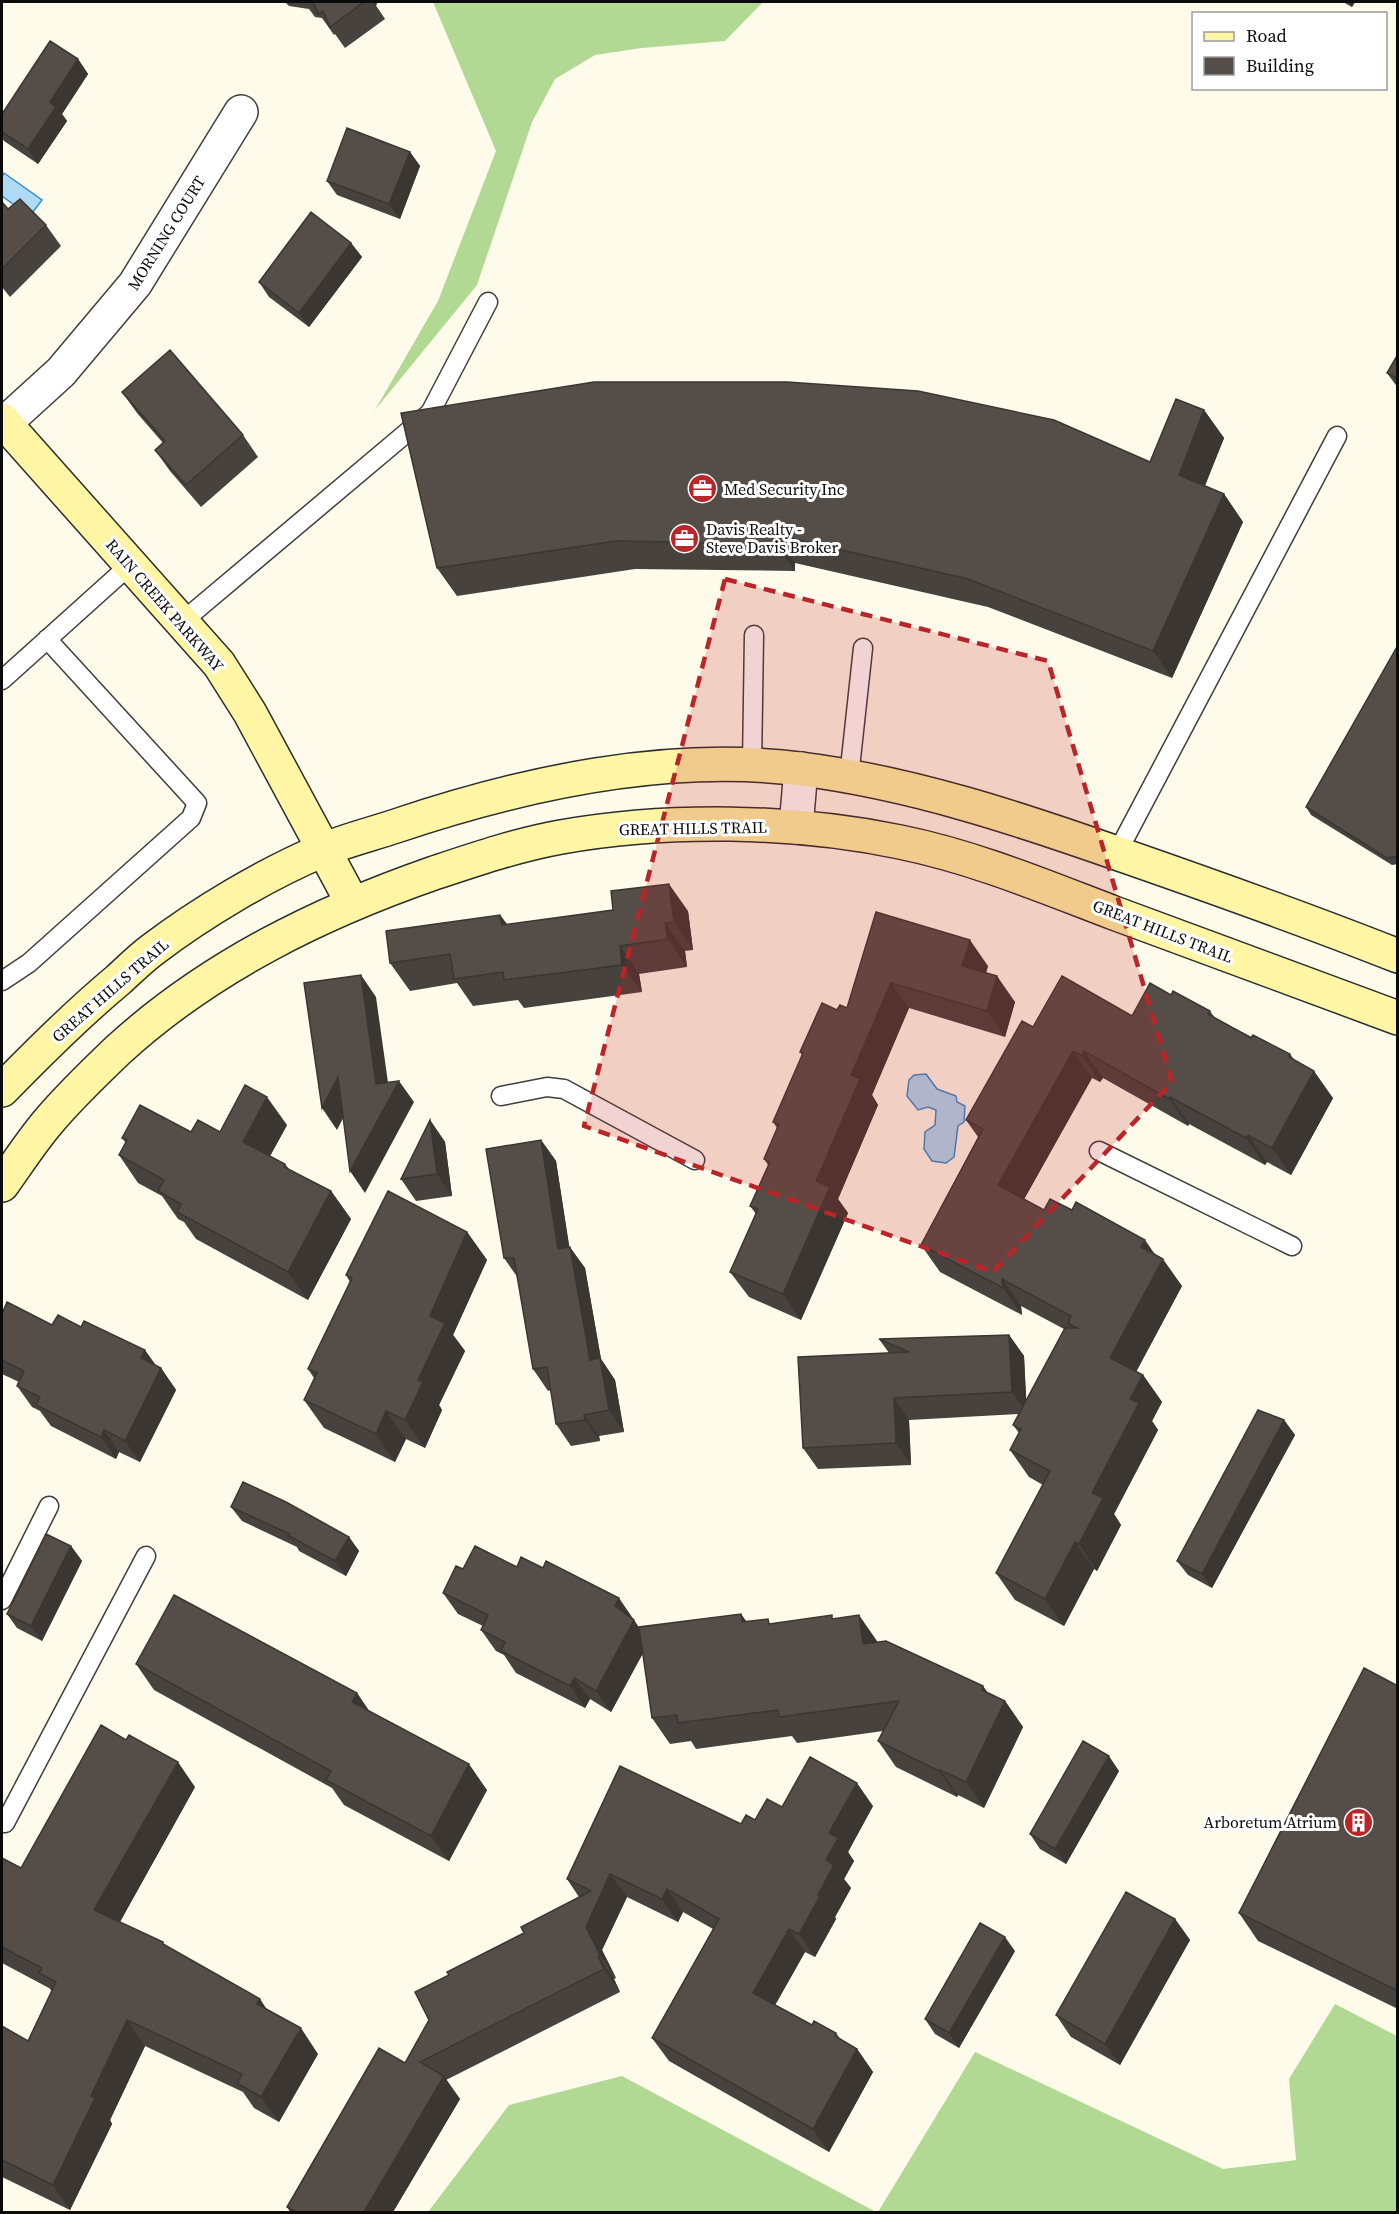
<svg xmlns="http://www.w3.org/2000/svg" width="1399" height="2214" font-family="'Source Serif 4',serif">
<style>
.forest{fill:#b1d994}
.water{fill:#afdaf5;stroke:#378dcc;stroke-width:1.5}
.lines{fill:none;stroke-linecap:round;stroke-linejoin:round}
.lane-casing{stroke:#3e3e3e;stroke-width:21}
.street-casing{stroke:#3e3e3e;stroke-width:36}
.secondary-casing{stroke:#2d2d2d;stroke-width:36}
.lane{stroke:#fff;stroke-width:18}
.street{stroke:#fff;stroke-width:33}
.secondary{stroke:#fef6a5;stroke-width:33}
.wall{fill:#48423e}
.shaded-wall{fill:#3b3632}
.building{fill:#544d48;stroke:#3b3632;stroke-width:1.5}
.marked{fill:#b92529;fill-opacity:0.2;stroke:#b92529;stroke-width:4.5;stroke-dasharray:12 8;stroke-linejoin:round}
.labels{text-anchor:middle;stroke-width:6;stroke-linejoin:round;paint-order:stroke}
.street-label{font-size:16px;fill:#0b0b0b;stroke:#fff}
.poi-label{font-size:16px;fill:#0b0b0b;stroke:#fff;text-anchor:start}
</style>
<rect width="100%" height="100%" fill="#fffbea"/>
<!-- forest -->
<path class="forest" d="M433,2H763L725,41L642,48L595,55L555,79L532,122L477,285L375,410L438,301L496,151Z
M1335,2004L1397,2036V2212H878L975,2052L1223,2169L1296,2160L1289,2079Z
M622,2076L876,2212H428L509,2105Z"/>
<!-- water -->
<path class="water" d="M4,173L42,200L30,216L2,196V177Z
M926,1074L937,1089L956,1096L957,1102L965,1106L964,1122L958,1126L954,1157L946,1163L932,1161L924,1149L925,1132L935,1125L936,1110L928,1107L918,1110L907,1096L909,1080L914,1075Z"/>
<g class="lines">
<defs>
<path id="lane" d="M183,621L430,413L488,302
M2,680L131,564
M752,766L754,635
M849,777L863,648
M1117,853L1337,436
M2,981L29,963L191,818L197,803L47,639
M501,1096L547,1087L564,1089L695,1160
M1099,1151L1292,1246
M2,1600L49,1506
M2,1821L5,1823L146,1556"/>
<path id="street" d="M5,423L61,372L135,284L241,112
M796,827L801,769"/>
<path id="secondary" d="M2,420L219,664L250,713L353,904
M2,1090C40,1051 76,1015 118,980C129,970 140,959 152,950C202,912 266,874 323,850C347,840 372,834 396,826C524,783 666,752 801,769C912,783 1020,819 1125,856C1217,888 1307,920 1398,956
M2,1185C17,1164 31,1142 48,1122C68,1098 95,1072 118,1050C209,967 319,913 434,873C476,859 517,845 561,837C668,818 794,820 900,842C974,857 1043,886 1114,913C1208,948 1303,983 1398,1018"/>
</defs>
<!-- lane casing -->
<use href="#lane" class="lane-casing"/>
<!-- street casing -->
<use href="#street" class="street-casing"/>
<!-- secondary casing -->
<use href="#secondary" class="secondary-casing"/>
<!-- lane -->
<use href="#lane" class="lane"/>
<!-- street -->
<use href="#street" class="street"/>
<!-- secondary -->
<use href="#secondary" class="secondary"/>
</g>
<!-- wall -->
<path class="wall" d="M285,2H377L376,6L385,19L345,48L335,34L334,35L322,18L315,17L309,9L289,6Z
M1343,2H1355L1352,7Z
M78,59L88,74L62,114L67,121L38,164L4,141L2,138V132Z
M410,152L420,166L400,219L337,195L327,181Z
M2,202L8,209L46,225L61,246L10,297L2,287Z
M351,243L362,257L309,327L269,297L259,282Z
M1398,354V388L1387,373Z
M122,392L243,435L258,457L201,507L170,471L155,450L163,443L137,413Z
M1204,410L1224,438L1205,486L1224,494L1243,522L1172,678L988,607L795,563V571L635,569L457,596L437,568L401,413L1150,462Z
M1398,645V864L1392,865L1311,815L1306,807Z
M688,911L693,950L685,951L687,967L639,974L642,992L524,1008L518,1000L473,1006L457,983L410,991L390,963L500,915L507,924Z
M876,912L988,966L986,973L1015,1002L1005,1037L909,1008L872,1095L878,1105L838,1199L848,1213L801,1320L749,1297L730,1272L756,1214L750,1206L768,1165L764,1159L777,1128L773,1122L802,1055L800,1052L837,1010L847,1008Z
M1171,995L1210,1011L1215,1018L1294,1059L1333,1098L1291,1175L1267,1162L1265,1165L1189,1124L1188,1126L1103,1078L1100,1082L1092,1078L1024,1199L1044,1210L1155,1254L1182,1286L1136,1372L1143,1375L1162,1402L1152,1421L1158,1430L1114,1514L1121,1525L1097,1571L1094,1569L1064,1626L1015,1600L996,1573L1043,1485L1029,1477L1010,1450L1019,1433L1013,1425L1020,1414L909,1420L911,1465L818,1469L803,1448L889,1353L879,1339L1009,1335L1024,1356L1026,1402L1064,1329L1021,1306L1022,1315L940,1272L921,1245L978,1137L966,1120L1033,1027L1132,1016Z
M430,1120L445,1142L452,1196L416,1201L401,1179Z
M287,1125L270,1156L285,1164L289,1169L331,1191L351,1219L308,1300L196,1239L184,1222L178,1219L162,1196L138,1183L119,1155L126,1143L122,1138L191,1132H220Z
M541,1140L556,1161L569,1247L585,1268L601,1359L615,1380L624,1432L599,1436L600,1441L571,1446L556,1424L551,1390L548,1391L533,1369L518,1278L504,1258Z
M467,1232L487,1260L453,1335L465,1351L439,1405L442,1410L425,1448L406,1439L395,1462L324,1428L304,1400L314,1378L308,1369L350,1282L346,1275Z
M2,1314L156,1365L161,1368L176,1390L140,1462L119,1452L116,1459L51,1426L40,1411L32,1407L17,1386L19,1382L2,1374Z
M1284,1420L1295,1435L1212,1588L1188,1575L1177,1561Z
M231,1507L349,1537L359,1551L346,1576L299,1551L297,1547L242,1521Z
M71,1546L82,1561L42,1641L17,1628L7,1614Z
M517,1567L634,1620L639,1629L741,1614L746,1621L772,1624L834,1618L877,1642L983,1686L987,1692L1005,1701L1023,1727L984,1808L958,1795L957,1797L896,1767L878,1741L883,1731L797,1743L792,1736L696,1749L691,1741L670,1744L652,1718L643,1653L611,1712L590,1699L585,1708L516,1673L504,1655L496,1651L481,1630L483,1626L458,1614L443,1593L463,1569Z
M136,1664L357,1693L369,1711L487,1790L449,1861L344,1805L332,1788L154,1690Z
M1398,1686V2009L1258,1941L1239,1913Z
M1119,1771L1066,1864L1040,1849L1030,1834Z
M195,1787L120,1922L166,1946L260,1999L266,2009L318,2054L279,2122L254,2108L243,2092L145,2046L110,2120L112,2124L70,2210L2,2177V2026L28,2041L52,1991L49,1988L2,1963V1858L21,1868Z
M873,1806L848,1852L854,1861L844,1879L851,1888L835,1917L836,1919L815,1957L805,1952L775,2005L812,2025L836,2033L841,2040L857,2049L873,2072L829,2152L669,2061L652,2038L713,1929L683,1912L678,1922L627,1897L602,1950L616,1978L614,1979L620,1992L446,2080L460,2099L393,2212H290L287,2207L405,2063L429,2020L449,1975L524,1933L579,1897L567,1879L755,1820L782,1807Z
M1175,1919L1190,1940L1120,2065L1071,2037L1056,2015Z
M1015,1951L959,2048L935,2034L925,2019Z"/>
<!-- shaded-wall -->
<path class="shaded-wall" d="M372,2H377L376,6L385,19Z
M1348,2H1355L1352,7Z
M78,59L88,74L62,114L67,121L38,164L28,149L50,102Z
M410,152L420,166L400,219L389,204Z
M351,243L362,257L309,327L299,313Z
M1204,410L1224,438L1198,502L1179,475Z
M1224,494L1243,522L1172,678L1153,651Z
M776,535L795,563V571L776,544Z
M669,884L688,911L693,950L674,922Z
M500,915L520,943L502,925Z
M665,923L685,951L687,967L668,939Z
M970,940L988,966L980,992L962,966Z
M620,946L639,974L642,992L622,965Z
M361,975L376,997L390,1097L399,1081L414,1102L365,1193L350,1171L376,1084Z
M997,976L1015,1002L1005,1037L987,1011Z
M891,983L909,1008L872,1095L878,1105L838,1199L848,1213L801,1320L783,1294L816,1181L851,1075Z
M1073,1051L1092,1078L1017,1212L998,1185Z
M1084,1051L1103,1078L1100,1082L1082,1056Z
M1290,1054L1309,1081L1314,1071L1333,1098L1291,1175L1272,1148L1289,1057Z
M338,1077L353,1099L337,1130L322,1108Z
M267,1097L287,1125L263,1169L243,1142Z
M1170,1097L1189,1124L1188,1126L1169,1099Z
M430,1120L445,1142L452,1196L437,1174Z
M1248,1135L1267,1162L1265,1165L1246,1138Z
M541,1140L556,1161L573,1270L558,1249Z
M331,1191L351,1219L308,1300L288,1272Z
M467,1232L487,1260L453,1335L465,1351L439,1405L442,1410L425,1448L405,1420L418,1380L430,1316Z
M1145,1240L1161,1263L1163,1259L1182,1286L1129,1385L1110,1358L1141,1247Z
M570,1247L585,1268L601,1359L615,1380L624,1432L609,1410L590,1360Z
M1002,1279L1021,1306L1022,1315L1003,1288Z
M1009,1335L1024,1356L1027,1413L1012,1392Z
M145,1350L160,1371L161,1368L176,1390L140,1462L125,1441L141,1358Z
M1143,1375L1162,1402L1152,1421L1158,1430L1114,1514L1121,1525L1097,1571L1079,1544L1092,1493L1130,1399Z
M894,1398L909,1420L911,1465L896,1443Z
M386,1411L406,1439L395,1462L376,1434Z
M584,1415L599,1436L600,1441L585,1420Z
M1284,1420L1295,1435L1212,1588L1202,1574Z
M104,1430L119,1452L116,1459L101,1437Z
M349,1537L359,1551L346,1576L335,1561Z
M1075,1542L1094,1569L1064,1626L1045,1599Z
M71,1546L82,1561L42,1641L31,1626Z
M619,1598L649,1642L611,1712L596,1691L615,1606Z
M741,1614L759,1640L742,1622Z
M859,1615L877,1641L881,1670L863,1644Z
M574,1678L590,1699L585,1708L570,1686Z
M983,1686L1000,1711L1005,1701L1023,1727L984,1808L966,1782L982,1690Z
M357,1693L374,1718L352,1702Z
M1109,1756L1119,1771L1066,1864L1055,1849Z
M178,1762L195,1787L112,1936L94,1910Z
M469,1764L487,1790L449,1861L431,1836Z
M940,1770L958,1795L957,1797L939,1771Z
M857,1783L873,1806L848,1852L854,1861L844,1879L851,1888L835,1917L836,1919L815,1957L799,1934L818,1895L826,1860L829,1833Z
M610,1874L627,1897L602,1950L616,1978L600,1955L586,1927Z
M667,1889L683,1912L678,1922L662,1899Z
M1175,1919L1190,1940L1120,2065L1105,2044Z
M789,1929L805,1952L769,2016L753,1993Z
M1005,1937L1015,1951L959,2048L949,2033Z
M598,1956L614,1979L620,1992L604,1969Z
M260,1999L277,2025L257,2004Z
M127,2020L145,2046L110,2120L112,2124L70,2210L53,2185L91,2096Z
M301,2028L318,2054L279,2122L261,2097Z
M857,2049L873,2072L829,2152L813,2129Z
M444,2076L460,2099L393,2212H364Z"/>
<!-- building -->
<path class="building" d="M313,2H364L330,27L323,11L319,14Z
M50,41L78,59L50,102L56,107L28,149L2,132V114Z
M347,128L410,152L389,204L327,181Z
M20,199L46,225L2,269V202L8,209Z
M311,212L351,243L299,313L259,282Z
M170,350L243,435L186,485L155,450L165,441L122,392Z
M1398,354V379L1387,373Z
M594,382H787L918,391L1054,420L1150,462L1176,399L1204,410L1179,475L1224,494L1153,651L968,579L776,535V544L616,541L437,568L401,413Z
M1398,645V856L1387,858L1306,807Z
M669,884L674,922L665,923L668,939L620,946L622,965L504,980L503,972L454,979L450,954L390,963L386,931L500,915L502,925L613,910L611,891Z
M876,912L970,940L962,966L997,976L987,1011L891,983L851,1075L860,1079L816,1181L830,1187L783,1294L730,1272L758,1209L750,1206L770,1162L764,1159L779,1124L773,1122L803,1053L800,1052L822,1003L837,1010L840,1005L847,1008Z
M361,975L376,1084L399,1081L350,1171L338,1077L322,1108L304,983Z
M1062,976L1132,1016L1150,983L1171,995L1173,991L1210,1011L1208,1014L1251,1038L1253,1035L1290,1054L1289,1057L1314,1071L1272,1148L1248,1135L1246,1138L1170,1097L1169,1099L1084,1051L1082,1056L1073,1051L998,1185L1044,1210L1050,1199L1072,1210L1076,1202L1145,1240L1141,1247L1163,1259L1110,1358L1143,1375L1130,1399L1139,1403L1092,1493L1103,1498L1079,1544L1075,1542L1045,1599L996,1573L1050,1471L1010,1450L1021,1429L1013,1425L1065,1328H1077L1068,1323L1071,1316L1002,1279L1003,1288L921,1245L983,1129L966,1120L1022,1021L1033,1027Z
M245,1085L267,1097L243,1142L285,1164L284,1167L331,1191L288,1272L177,1212L181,1204L158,1191L164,1180L119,1155L127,1140L122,1138L140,1105L191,1132L198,1120L220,1132Z
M430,1120L437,1174L401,1179Z
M541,1140L558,1249L570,1247L590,1360L600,1358L609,1410L584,1415L585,1420L556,1424L547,1367L533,1369L514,1258H504L486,1149Z
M388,1191L467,1232L430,1316L445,1323L418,1380L423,1382L405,1420L386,1411L376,1434L304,1400L317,1373L308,1369L352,1278L346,1275Z
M7,1302L52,1325L58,1315L81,1327L84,1321L145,1350L141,1358L161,1368L125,1441L104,1430L101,1437L36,1405L40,1397L17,1386L24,1371L2,1360V1314Z
M1009,1335L1012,1392L894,1398L896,1443L803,1448L798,1357L909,1352L879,1339Z
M1258,1410L1284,1420L1202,1574L1177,1561Z
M243,1482L286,1502L349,1537L335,1561L289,1536L290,1534L231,1507Z
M46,1534L71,1546L31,1626L7,1614Z
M475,1546L517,1567L521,1557L543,1568L546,1561L619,1598L615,1606L634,1620L596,1691L574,1678L570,1686L501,1651L505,1642L481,1630L488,1615L443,1593L456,1566L463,1569Z
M174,1595L357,1693L352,1702L469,1764L431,1836L326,1780L331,1771L136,1664Z
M741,1614L742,1622L768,1619L769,1624L832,1615V1619L859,1615L863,1644L886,1641L983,1686L982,1690L1005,1701L966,1782L940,1770L939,1771L878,1741L899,1701L779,1717L778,1710L678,1723L677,1715L652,1718L639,1627Z
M1364,1668L1398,1686V1991L1239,1913Z
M101,1725L126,1740L129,1735L178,1762L94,1910L163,1942V1944L260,1999L257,2004L301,2028L261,2097L237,2083L242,2074L127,2020L91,2096L95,2098L53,2185L2,2160V2026L28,2041L56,1982L39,1973L42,1968L2,1947V1858L21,1868Z
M1083,1741L1109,1756L1055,1849L1030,1834Z
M810,1757L857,1783L829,1833L838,1838L826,1860L834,1865L818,1895L820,1896L799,1934L789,1929L753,1993L812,2025L814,2021L836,2033L835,2036L857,2049L813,2129L652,2038L719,1919L667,1889L662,1899L610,1874L586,1927L600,1955L598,1956L604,1969L420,2062L444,2076L364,2212H296L287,2207L379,2048L405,2063L429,2020L415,1992L449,1975L447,1972L524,1933L521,1927L591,1891L567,1879L620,1766L741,1824L746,1815L755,1820L767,1799L782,1807Z
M1126,1892L1175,1919L1105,2044L1056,2015Z
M980,1923L1005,1937L949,2033L925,2019Z"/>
<!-- marked area -->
<path class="marked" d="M725,579L1048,661L1172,1082L993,1272L584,1126Z"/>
<!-- icons -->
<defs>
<symbol id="office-disc" viewBox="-11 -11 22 22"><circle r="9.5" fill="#b92529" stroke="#fff"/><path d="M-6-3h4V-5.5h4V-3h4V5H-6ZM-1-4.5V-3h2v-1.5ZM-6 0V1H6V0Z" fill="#fff"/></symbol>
<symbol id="building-disc" viewBox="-11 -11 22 22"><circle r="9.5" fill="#b92529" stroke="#fff"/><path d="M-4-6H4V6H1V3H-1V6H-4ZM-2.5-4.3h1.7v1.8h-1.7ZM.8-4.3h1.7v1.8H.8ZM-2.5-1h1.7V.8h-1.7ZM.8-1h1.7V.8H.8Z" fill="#fff"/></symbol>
</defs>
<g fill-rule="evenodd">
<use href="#office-disc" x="686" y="472" width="33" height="33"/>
<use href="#office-disc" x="668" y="522" width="33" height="33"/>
<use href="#building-disc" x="1342" y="1806" width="33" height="33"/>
</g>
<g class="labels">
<!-- street labels -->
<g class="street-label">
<text transform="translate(166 233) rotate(-58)" y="6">MORNING COURT</text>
<text transform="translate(165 605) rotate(49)" y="6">RAIN CREEK PARKWAY</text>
<text transform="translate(693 828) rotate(-1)" y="6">GREAT HILLS TRAIL</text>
<text transform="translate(1163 931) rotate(21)" y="6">GREAT HILLS TRAIL</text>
<text transform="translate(110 990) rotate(-41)" y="6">GREAT HILLS TRAIL</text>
</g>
<!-- poi labels -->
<g class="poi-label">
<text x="724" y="495">Med Security Inc</text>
<text x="706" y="535">Davis Realty -<tspan x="706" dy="18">Steve Davis Broker</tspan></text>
<text x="1337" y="1828" text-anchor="end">Arboretum Atrium</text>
</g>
</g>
<!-- border -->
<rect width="1399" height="2214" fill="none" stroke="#0b0b0b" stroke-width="6"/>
<!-- legend -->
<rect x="1192" y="12" width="195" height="78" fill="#ffffff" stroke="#9d9d9d" stroke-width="1.5"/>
<rect x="1204" y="32" width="30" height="9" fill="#fef6a5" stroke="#9d9d9d" stroke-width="1.5"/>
<text x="1246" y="42" font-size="18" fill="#0b0b0b">Road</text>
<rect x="1204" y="57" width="30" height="18" fill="#544d48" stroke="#9d9d9d" stroke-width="1.5"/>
<text x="1246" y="72" font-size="18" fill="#0b0b0b">Building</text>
</svg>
